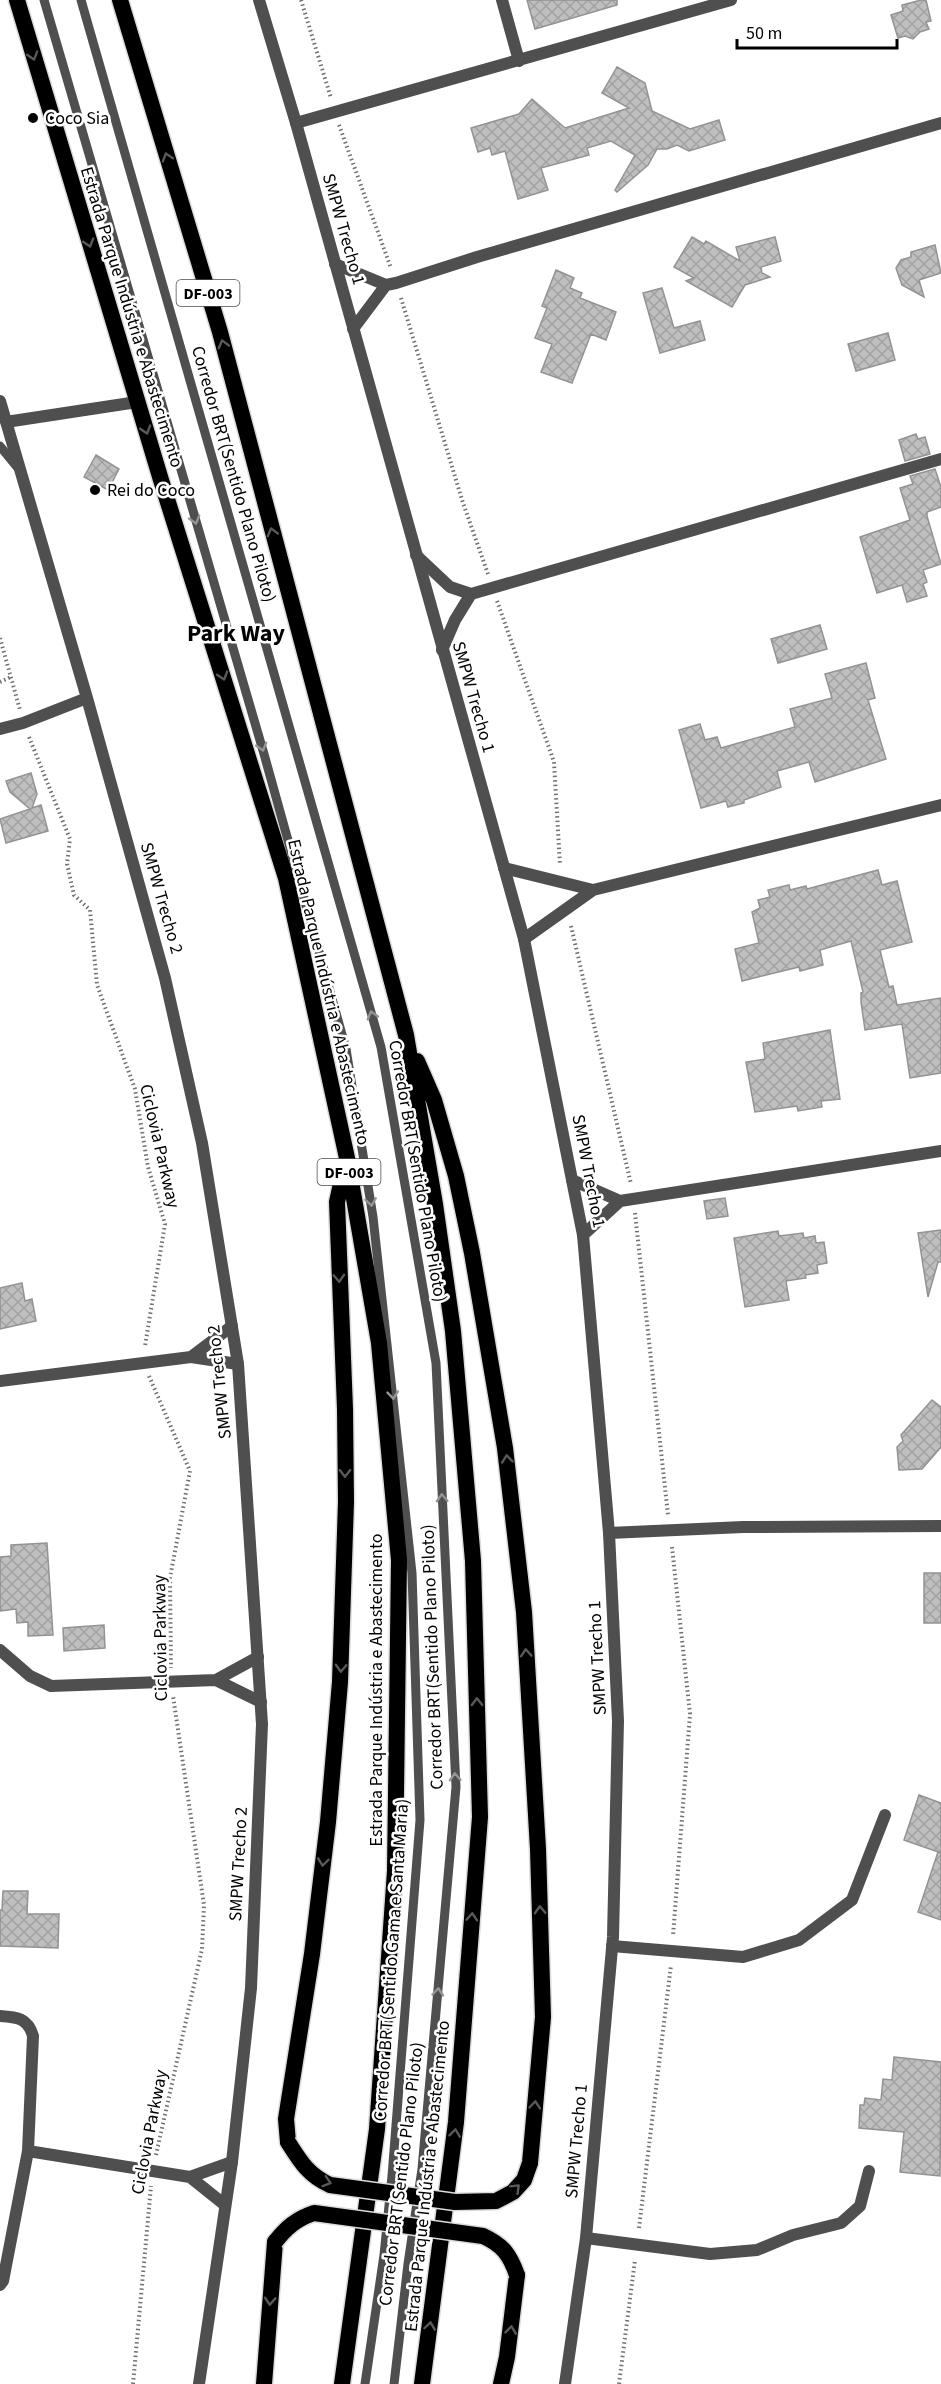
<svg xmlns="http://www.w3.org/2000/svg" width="941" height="2384" font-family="'Source Sans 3',sans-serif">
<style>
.building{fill:url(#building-cross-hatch);stroke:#939393;stroke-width:1.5}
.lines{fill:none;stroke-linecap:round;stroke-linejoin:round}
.trunk-casing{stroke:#dbdbdb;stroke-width:19}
.path{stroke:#717171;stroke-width:4;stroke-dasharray:1.5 3;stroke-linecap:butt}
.service{stroke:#4f4f4f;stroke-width:9}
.minor{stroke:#4f4f4f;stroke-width:12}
.tertiary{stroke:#4f4f4f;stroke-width:12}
.trunk{stroke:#000;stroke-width:16}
.trunk-bridge-casing{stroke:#dbdbdb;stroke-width:19;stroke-linecap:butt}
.trunk-bridge{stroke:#000;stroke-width:16}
.oneway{stroke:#595959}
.oneway2{stroke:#959595}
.poi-dot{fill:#000;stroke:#fff;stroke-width:2}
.labels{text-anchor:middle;stroke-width:5;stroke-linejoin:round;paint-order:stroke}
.shield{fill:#fff;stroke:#4c4c4c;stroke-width:1.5}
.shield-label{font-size:16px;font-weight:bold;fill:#000}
.poi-label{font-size:18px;fill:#000;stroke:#fff;text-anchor:start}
.street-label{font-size:18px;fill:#000;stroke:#fff}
.district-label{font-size:24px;font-weight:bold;fill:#000;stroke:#fff}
</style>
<defs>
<pattern id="building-cross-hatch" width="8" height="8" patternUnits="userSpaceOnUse" patternTransform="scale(1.5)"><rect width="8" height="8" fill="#bfbfbf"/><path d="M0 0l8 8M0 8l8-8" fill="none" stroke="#a2a2a2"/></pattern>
</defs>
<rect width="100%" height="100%" fill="#fff"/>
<!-- building -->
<path class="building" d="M527,0H617V5L535,29Z
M921,0H926L931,21L926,22L929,29L920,32L913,39L905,36L898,38L891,15L903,11L902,5Z
M617,67L645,83L652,111L690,129L719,120L725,140L689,151L677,145L667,149H657L648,165L617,192L615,190L635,155L611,141L587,148L589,155L541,168L548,190L518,199L505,151L492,155L490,148L478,152L471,128L519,114L532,99L565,128L629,108L602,93Z
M692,237L704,244L706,241L740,261L736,247L775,237L781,261L761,267L762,273L770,277L745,285L732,307L686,281L694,278L674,267Z
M935,245L941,273L919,280L924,297L902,285L896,268L901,260L911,257V252Z
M556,270L574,278L570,288L582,293L580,298L616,312L606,340L591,334L572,383L541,372L552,344L535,338L547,308L542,306Z
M662,288L674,328L700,321L705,340L660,353L643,293Z
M888,333L895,360L856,371L848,344Z
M916,434L918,439L925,437L930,454L905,461L899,440Z
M96,455L119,469L108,490L84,477Z
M935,469L941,487V507L927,512V516L941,564L923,570L927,582L923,584L927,596L907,602L902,585L877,593L860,537L910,520L900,488L913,484L910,476Z
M820,625L827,649L778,663L771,639Z
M866,663L875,698L868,700L886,759L815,782L809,762L777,771L781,787L744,800V803L728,807L726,801L701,808L679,730L700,724L705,740L717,737L721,748L795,727L790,709L832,698L825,674Z
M31,773L37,794L32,808L41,805L48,831L6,843L0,819L30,809L10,792L6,781Z
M878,870L882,885L897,881L912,942L880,950L889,987L893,986L897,1005L941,998V1073L910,1078L902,1024L865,1030L861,1002V993L863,992L851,941L820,950L823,965L800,971L799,967L742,981L735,949L759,943L752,912L760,908L758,900L770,897L768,890L789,885L790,890L806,886L807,889Z
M830,1030L840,1099L821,1101L822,1107L798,1111L797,1106L755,1112L746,1062L765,1059L763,1043Z
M725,1198L728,1216L707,1219L704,1201Z
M941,1230V1262H938L928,1297L918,1233Z
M778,1231L779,1236L803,1233L804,1238L815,1236L816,1243L824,1242L827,1263L817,1265L818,1273L805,1275L806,1278L786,1281L789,1300L745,1307L734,1238Z
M22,1283L25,1301L32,1299L36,1321L0,1329V1288Z
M932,1400L941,1407V1447L922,1469L899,1470L897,1447L903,1441L901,1435Z
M47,1543L53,1635L28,1636V1622L17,1623L16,1609L0,1611V1557L11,1556V1545Z
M924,1573H941V1623H924Z
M104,1625L105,1648L64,1651L63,1628Z
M919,1795L941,1803V1853L904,1840Z
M938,1852L941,1853V1920L918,1912Z
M3,1891H28L27,1914H59L58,1948L0,1946V1910H2Z
M894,2057L941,2062L940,2176L900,2172L904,2132L859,2128L860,2105H864L865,2098L881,2100L883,2079L892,2080Z"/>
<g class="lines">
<defs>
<path id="trunk" d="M17,0L161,480L286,878L347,1158L379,1343L399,1560L395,1871L377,2129L342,2384
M120,0L220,332L406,1035L435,1204L453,1331L473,1561L480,1817L456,2122L422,2384
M417,1061L434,1100L456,1176L472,1253L505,1448L524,1612L538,1849L543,2017L530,2163
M288,2142L286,2119L312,1954L328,1822L340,1682L346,1502L345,1409L337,1202L345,1165
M264,2384L275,2242
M501,2384L507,2357L517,2275"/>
</defs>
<!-- trunk casing -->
<use href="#trunk" class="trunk-casing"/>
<!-- path -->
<path class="path" d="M301,0L331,98
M339,125L391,268
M401,298L463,503L488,574
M497,601L554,762L560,865
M0,638L20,710
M0,682L11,677
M29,737L70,839L67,864L74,895L90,910L97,985L135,1089L148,1167L165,1224L145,1346
M571,926L631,1184
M635,1213L668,1515
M149,1376L190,1471L170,1578L171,1668
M672,1547L690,1714L673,1936
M156,2155L202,1949L204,1905L173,1696
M639,2228L671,1965
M133,2384L151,2186
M619,2384L635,2260"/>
<!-- service -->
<path class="service" d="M44,0L264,754L346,1049L373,1217L412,1573L420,1820L392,2176L384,2255L365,2384
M81,0L381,1047L436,1363L456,1787L422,2169L408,2264L394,2384
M0,446L17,467"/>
<!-- minor -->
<path class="minor" d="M502,0L519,61
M296,123L731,0
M335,264L386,285L396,283L477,257L941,123
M353,329L386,285
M416,555L450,587L471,594L941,459
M442,650L455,620L471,594
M504,868L593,890
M524,939L593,890L941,805
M572,1180L620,1201L941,1151
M583,1235L620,1201
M191,1357L232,1326
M0,1381L191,1357L238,1364
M609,1533L743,1527L940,1526
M0,1650L30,1676L51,1686L216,1680L258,1657
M216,1680L261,1702
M612,1946L743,1957L799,1940L852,1900L885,1815
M0,2016C17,2017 28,2018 33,2036L28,2151L3,2281L0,2285
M28,2151L190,2177L225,2205
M190,2177L232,2162
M586,2238L710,2254L757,2250L793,2235L841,2223L860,2206L869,2171"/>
<!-- tertiary -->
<path class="tertiary" d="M259,0L296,123L524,939L583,1235L609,1533L618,1721L613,1937L586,2238L565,2384
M0,401L87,698L165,978L202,1143L238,1364L262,1724L251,1988L232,2162L199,2384
M6,422L137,402
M0,729L23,723L87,698"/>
<!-- trunk -->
<use href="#trunk" class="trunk"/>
<defs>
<path id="trunk-bridge" d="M288,2142C300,2161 308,2175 330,2185L455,2202L496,2201L513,2192L524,2180L530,2163
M275,2242C286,2228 296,2219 314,2213L483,2236C503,2245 510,2255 517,2275"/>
</defs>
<!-- trunk-bridge casing -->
<use href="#trunk-bridge" class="trunk-bridge-casing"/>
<!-- trunk-bridge -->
<use href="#trunk-bridge" class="trunk-bridge"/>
</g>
<!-- one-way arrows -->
<defs><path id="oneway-chevron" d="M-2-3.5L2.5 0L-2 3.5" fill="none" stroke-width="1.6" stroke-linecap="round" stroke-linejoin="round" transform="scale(1.5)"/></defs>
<g class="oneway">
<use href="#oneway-chevron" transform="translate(33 56) rotate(73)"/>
<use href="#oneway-chevron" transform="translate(167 157) rotate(-107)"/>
<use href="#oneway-chevron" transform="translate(89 243) rotate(73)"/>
<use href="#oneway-chevron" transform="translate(223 344) rotate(-105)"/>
<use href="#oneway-chevron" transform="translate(146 430) rotate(73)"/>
<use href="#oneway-chevron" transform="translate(272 532) rotate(-105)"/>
<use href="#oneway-chevron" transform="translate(223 676) rotate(73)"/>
<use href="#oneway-chevron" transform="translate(339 1278) rotate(87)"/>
<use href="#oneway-chevron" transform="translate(507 1459) rotate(-96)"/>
<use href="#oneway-chevron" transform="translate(345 1473) rotate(90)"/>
<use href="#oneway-chevron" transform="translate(526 1653) rotate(-94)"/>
<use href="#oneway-chevron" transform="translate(341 1668) rotate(92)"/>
<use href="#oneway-chevron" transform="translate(477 1702) rotate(-91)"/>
<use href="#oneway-chevron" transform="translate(323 1862) rotate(97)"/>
<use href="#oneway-chevron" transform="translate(540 1910) rotate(-92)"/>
<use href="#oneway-chevron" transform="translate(472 1917) rotate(-86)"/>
<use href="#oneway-chevron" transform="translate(535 2105) rotate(-85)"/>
<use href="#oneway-chevron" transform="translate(455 2133) rotate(-83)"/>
<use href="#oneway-chevron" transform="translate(327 2182) rotate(18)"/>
<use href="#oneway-chevron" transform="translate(516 2188) rotate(-45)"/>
<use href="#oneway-chevron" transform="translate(270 2301) rotate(94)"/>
<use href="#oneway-chevron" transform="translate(430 2326) rotate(-82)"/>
<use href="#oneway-chevron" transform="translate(511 2330) rotate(-83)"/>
</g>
<g class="oneway2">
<use href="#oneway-chevron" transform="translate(195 520) rotate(74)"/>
<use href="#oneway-chevron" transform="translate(262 747) rotate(74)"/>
<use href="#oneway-chevron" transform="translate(372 1015) rotate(-106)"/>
<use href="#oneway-chevron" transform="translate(371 1202) rotate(81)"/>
<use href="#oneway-chevron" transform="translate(393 1395) rotate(84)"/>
<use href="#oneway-chevron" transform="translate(442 1498) rotate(-93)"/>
<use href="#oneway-chevron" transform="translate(455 1777) rotate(-93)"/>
<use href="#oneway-chevron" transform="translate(438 1992) rotate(-85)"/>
</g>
<!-- markers -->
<g class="poi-dot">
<circle cx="33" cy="118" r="6"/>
<circle cx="95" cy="490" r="6"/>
</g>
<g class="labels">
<!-- shield labels -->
<g class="shield">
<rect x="176.5" y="280" width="63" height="26" rx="4.5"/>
<rect x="317.5" y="1159" width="63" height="26" rx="4.5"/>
</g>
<g class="shield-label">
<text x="208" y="299">DF-003</text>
<text x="349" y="1178">DF-003</text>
</g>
<!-- poi labels -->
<g class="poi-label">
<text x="45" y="124">Coco Sia</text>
<text x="107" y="496">Rei do Coco</text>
</g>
<!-- street labels -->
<g class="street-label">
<text transform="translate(344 229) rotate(74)" y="6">SMPW Trecho 1</text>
<text transform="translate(132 317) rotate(73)" y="6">Estrada Parque Indústria e Abastecimento</text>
<text transform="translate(234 474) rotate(74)" y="6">Corredor BRT(Sentido Plano Piloto)</text>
<text transform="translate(474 697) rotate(74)" y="6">SMPW Trecho 1</text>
<text transform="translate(162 898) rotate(74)" y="6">SMPW Trecho 2</text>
<text transform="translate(329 992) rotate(77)" y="6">Estrada Parque Indústria e Abastecimento</text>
<text transform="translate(160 1146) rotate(77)" y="6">Ciclovia Parkway</text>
<text transform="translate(418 1171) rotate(80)" y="6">Corredor BRT(Sentido Plano Piloto)</text>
<text transform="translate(589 1171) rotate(79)" y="6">SMPW Trecho 1</text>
<text transform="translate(219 1382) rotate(-96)" y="6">SMPW Trecho 2</text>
<text transform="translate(160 1638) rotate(-91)" y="6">Ciclovia Parkway</text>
<text transform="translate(432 1657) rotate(-92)" y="6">Corredor BRT(Sentido Plano Piloto)</text>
<text transform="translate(597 1658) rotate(-93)" y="6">SMPW Trecho 1</text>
<text transform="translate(376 1690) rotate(-90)" y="6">Estrada Parque Indústria e Abastecimento</text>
<text transform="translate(238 1864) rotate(-87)" y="6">SMPW Trecho 2</text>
<text transform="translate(391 1960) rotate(-86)" y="6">Corredor BRT(Sentido Gama e Santa Maria)</text>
<text transform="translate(149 2132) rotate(-79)" y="6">Ciclovia Parkway</text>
<text transform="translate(576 2141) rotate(-85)" y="6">SMPW Trecho 1</text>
<text transform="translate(401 2174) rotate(-83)" y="6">Corredor BRT(Sentido Plano Piloto)</text>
<text transform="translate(427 2176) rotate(-84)" y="6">Estrada Parque Indústria e Abastecimento</text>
</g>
<!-- district labels -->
<g class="district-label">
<text x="236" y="641">Park Way</text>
</g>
</g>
<!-- scale -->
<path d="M737 39v9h160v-9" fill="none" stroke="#000000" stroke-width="3"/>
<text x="746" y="39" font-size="18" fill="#000000" stroke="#ffffff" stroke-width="4.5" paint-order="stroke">50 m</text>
</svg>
